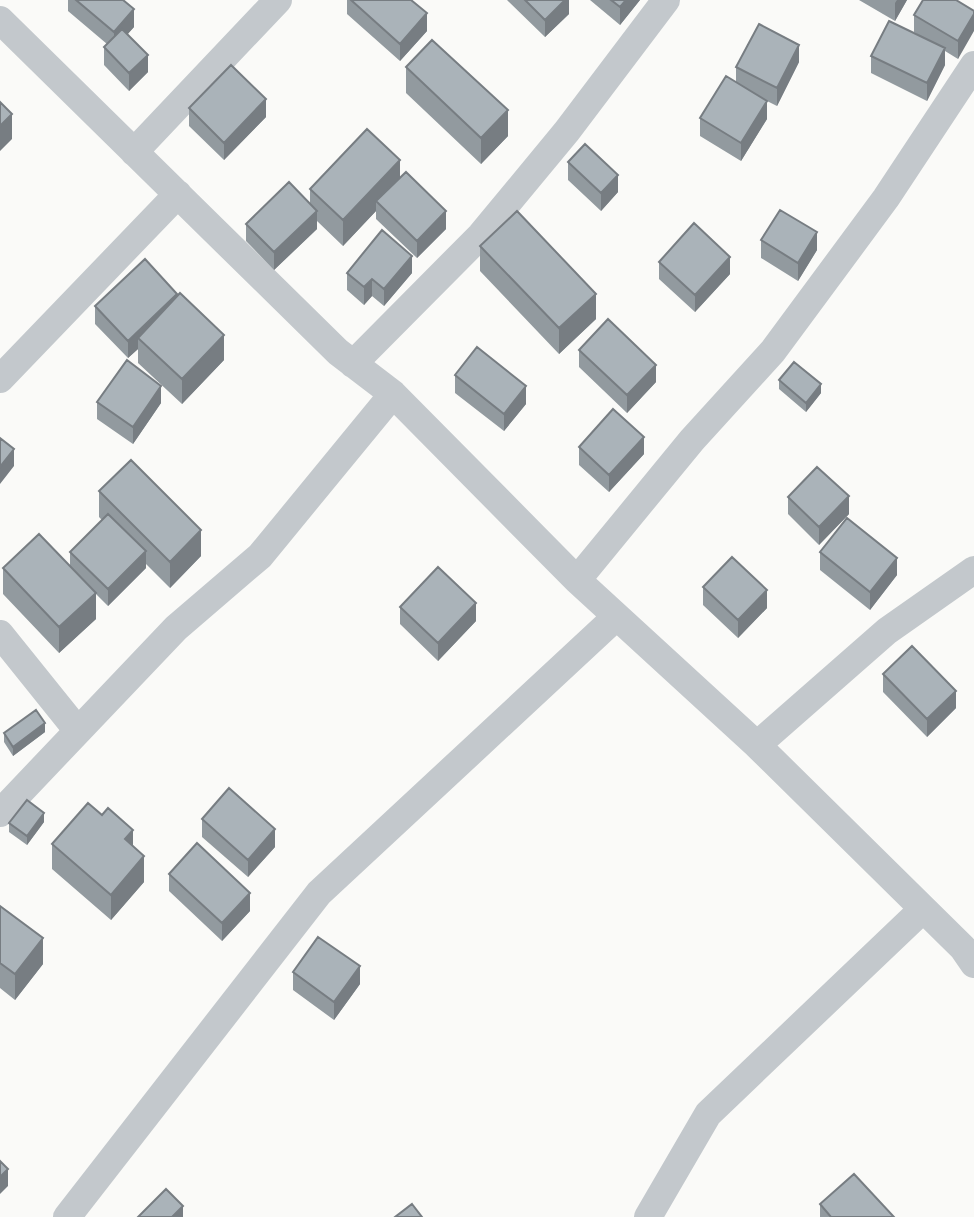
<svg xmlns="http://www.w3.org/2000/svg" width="974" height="1217" font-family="Overpass,sans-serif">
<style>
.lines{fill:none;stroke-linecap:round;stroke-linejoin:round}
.minor{stroke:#c3c8cc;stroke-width:28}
.wall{fill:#929a9f}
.shaded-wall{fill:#777d82}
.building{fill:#aab3b9;stroke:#777d82;stroke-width:2}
</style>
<rect width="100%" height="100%" fill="#fafaf8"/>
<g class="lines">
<!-- minor -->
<path class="minor" d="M0,20L338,352L393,394L577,580L757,745L963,948L974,964
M134,152L278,0
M353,364L481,235L567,131L666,0
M0,379L178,194
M577,580L692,440L773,351L886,198L974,65
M0,634L78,731
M757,745L887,631L974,570
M0,813L176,628L260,556L393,394
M67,1217L319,893L616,617
M648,1217L708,1114L923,909"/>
</g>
<!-- wall -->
<path class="wall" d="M68,0H123L134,27L127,34L148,72L129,91L104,65V47L107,44L68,11Z
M347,0H411L427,31L400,61L347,14Z
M507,0H569V14L545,37Z
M590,0H640L620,25Z
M859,0H907L895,21Z
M974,11L958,59L945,51V65L927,101L871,73V56L922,37L914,32V15Z
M799,62L777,106L759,97L767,119L741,161L700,136V118L736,82V67Z
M406,67L508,136L481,164L406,93Z
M189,108L266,117L224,160L189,126Z
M568,162L618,192L601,211L568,180Z
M400,177L446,229L417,258L376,219V211L343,246L317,221V229L274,270L246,241V224L310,204V189Z
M761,240L817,250L798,281L761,258Z
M480,246L596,319L559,354L480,271Z
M659,262L730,274L695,312L659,279Z
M347,273H412L384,306L372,296L364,305L347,290Z
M177,296L224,360L182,404L138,363V349L128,358L95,324V306Z
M579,350L656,382L627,413L579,367Z
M455,375L526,404L504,431L455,393Z
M779,380L821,393L806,412L779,389Z
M97,402L161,403L133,444L97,419Z
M579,447L644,454L609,492L579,465Z
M99,491L201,556L170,588L146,564V568L108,606L96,594V619L59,653L3,594V568L70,567V552L102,520L99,517Z
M788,497L849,514L819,545L788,514Z
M820,552L897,575L870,610L820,570Z
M703,587L767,608L738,638L703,605Z
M400,607L476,621L438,661L400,624Z
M883,674L956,708L927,737L883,692Z
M45,732L13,756L4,742V733Z
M202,819L275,847L248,877L202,837Z
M44,822L27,845L9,832V823Z
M52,844L133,846L144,882L111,920L52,869Z
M169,874L250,911L222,941L169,891Z
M0,906L43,964L15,1000L0,988Z
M293,972L360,984L334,1020L293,990Z
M820,1204L894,1217H820Z"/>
<!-- shaded-wall -->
<path class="shaded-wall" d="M565,0H569V14L545,37V20Z
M626,0H640L620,25V7Z
M897,0H907L895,21V3Z
M134,9V27L114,50V32Z
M427,13V31L400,61V44Z
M974,14V31L958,59V41Z
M799,45V62L777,106V88Z
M945,48V65L927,101V83Z
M148,55V72L129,91V73Z
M266,99V117L224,160V143Z
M767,101V119L741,161V143Z
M508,110V136L481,164V138Z
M12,114V139L0,151V126Z
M400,160V186L376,201V211L343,246V220Z
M618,175V192L601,211V193Z
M317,211V229L274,270V252Z
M446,211V229L417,258V241Z
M817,232V250L798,281V263Z
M412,256V273L384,306V289Z
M730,257V274L695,312V295Z
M372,279V296L364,305V287Z
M177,294V311L138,338V349L128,358V341Z
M596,294V319L559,354V328Z
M224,335V360L182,404V379Z
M656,365V382L627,413V395Z
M821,384V393L806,412V403Z
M161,386V403L133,444V427Z
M526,386V404L504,431V414Z
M644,437V454L609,492V475Z
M14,449V466L0,484V467Z
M849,496V514L819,545V527Z
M201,530V556L170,588V562Z
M146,551V568L108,606V589Z
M897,558V575L870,610V592Z
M767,590V608L738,638V620Z
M96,593V619L59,653V627Z
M476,603V621L438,661V643Z
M956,691V708L927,737V719Z
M45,723V732L13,756V747Z
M44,813V822L27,845V836Z
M275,829V847L248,877V860Z
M133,830V856L125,839Z
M144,856V882L111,920V895Z
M250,893V911L222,941V923Z
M43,938V964L15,1000V974Z
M360,966V984L334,1020V1002Z
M8,1169V1186L0,1194V1177Z
M183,1206V1217H172Z"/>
<!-- building -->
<path class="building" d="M76,0H123L134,9L114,32Z
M351,0H411L427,13L400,44Z
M525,0H565L545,20Z
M611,0H626L620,7Z
M923,0H956L974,11V14L958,41L914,15Z
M889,21L945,48L927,83L871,56Z
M759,24L799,45L777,88L736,67Z
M122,29L148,55L129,73L104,47Z
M432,40L508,110L481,138L406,67Z
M231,65L266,99L224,143L189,108Z
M726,76L767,101L741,143L700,118Z
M0,102L12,114L0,126Z
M367,129L400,160L343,220L310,189Z
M585,144L618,175L601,193L568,162Z
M406,172L446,211L417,241L376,201Z
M289,182L317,211L274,252L246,224Z
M780,210L817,232L798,263L761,240Z
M517,211L596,294L559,328L480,246Z
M694,223L730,257L695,295L659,262Z
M382,230L412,256L384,289L372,279L364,287L347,273Z
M145,259L177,294L128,341L95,306Z
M180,293L224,335L182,379L138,338Z
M608,319L656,365L627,395L579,350Z
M477,347L526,386L504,414L455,375Z
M127,360L161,386L133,427L97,402Z
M794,362L821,384L806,403L779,380Z
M613,409L644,437L609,475L579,447Z
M0,438L14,449L0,467Z
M131,460L201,530L170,562L99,491Z
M817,467L849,496L819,527L788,497Z
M108,514L146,551L108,589L70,552Z
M847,518L897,558L870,592L820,552Z
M39,534L96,593L59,627L3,568Z
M732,557L767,590L738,620L703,587Z
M438,567L476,603L438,643L400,607Z
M912,646L956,691L927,719L883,674Z
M36,710L45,723L13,747L4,733Z
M229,788L275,829L248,860L202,819Z
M27,800L44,813L27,836L9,823Z
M88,803L102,815L108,808L133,830L125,839L144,856L111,895L52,844Z
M197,843L250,893L222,923L169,874Z
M0,906L43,938L15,974L0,963Z
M318,937L360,966L334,1002L293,972Z
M0,1161L8,1169L0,1177Z
M854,1174L894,1217H831L820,1204Z
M166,1189L183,1206L172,1217H138Z
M412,1204L422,1217H395Z"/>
</svg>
